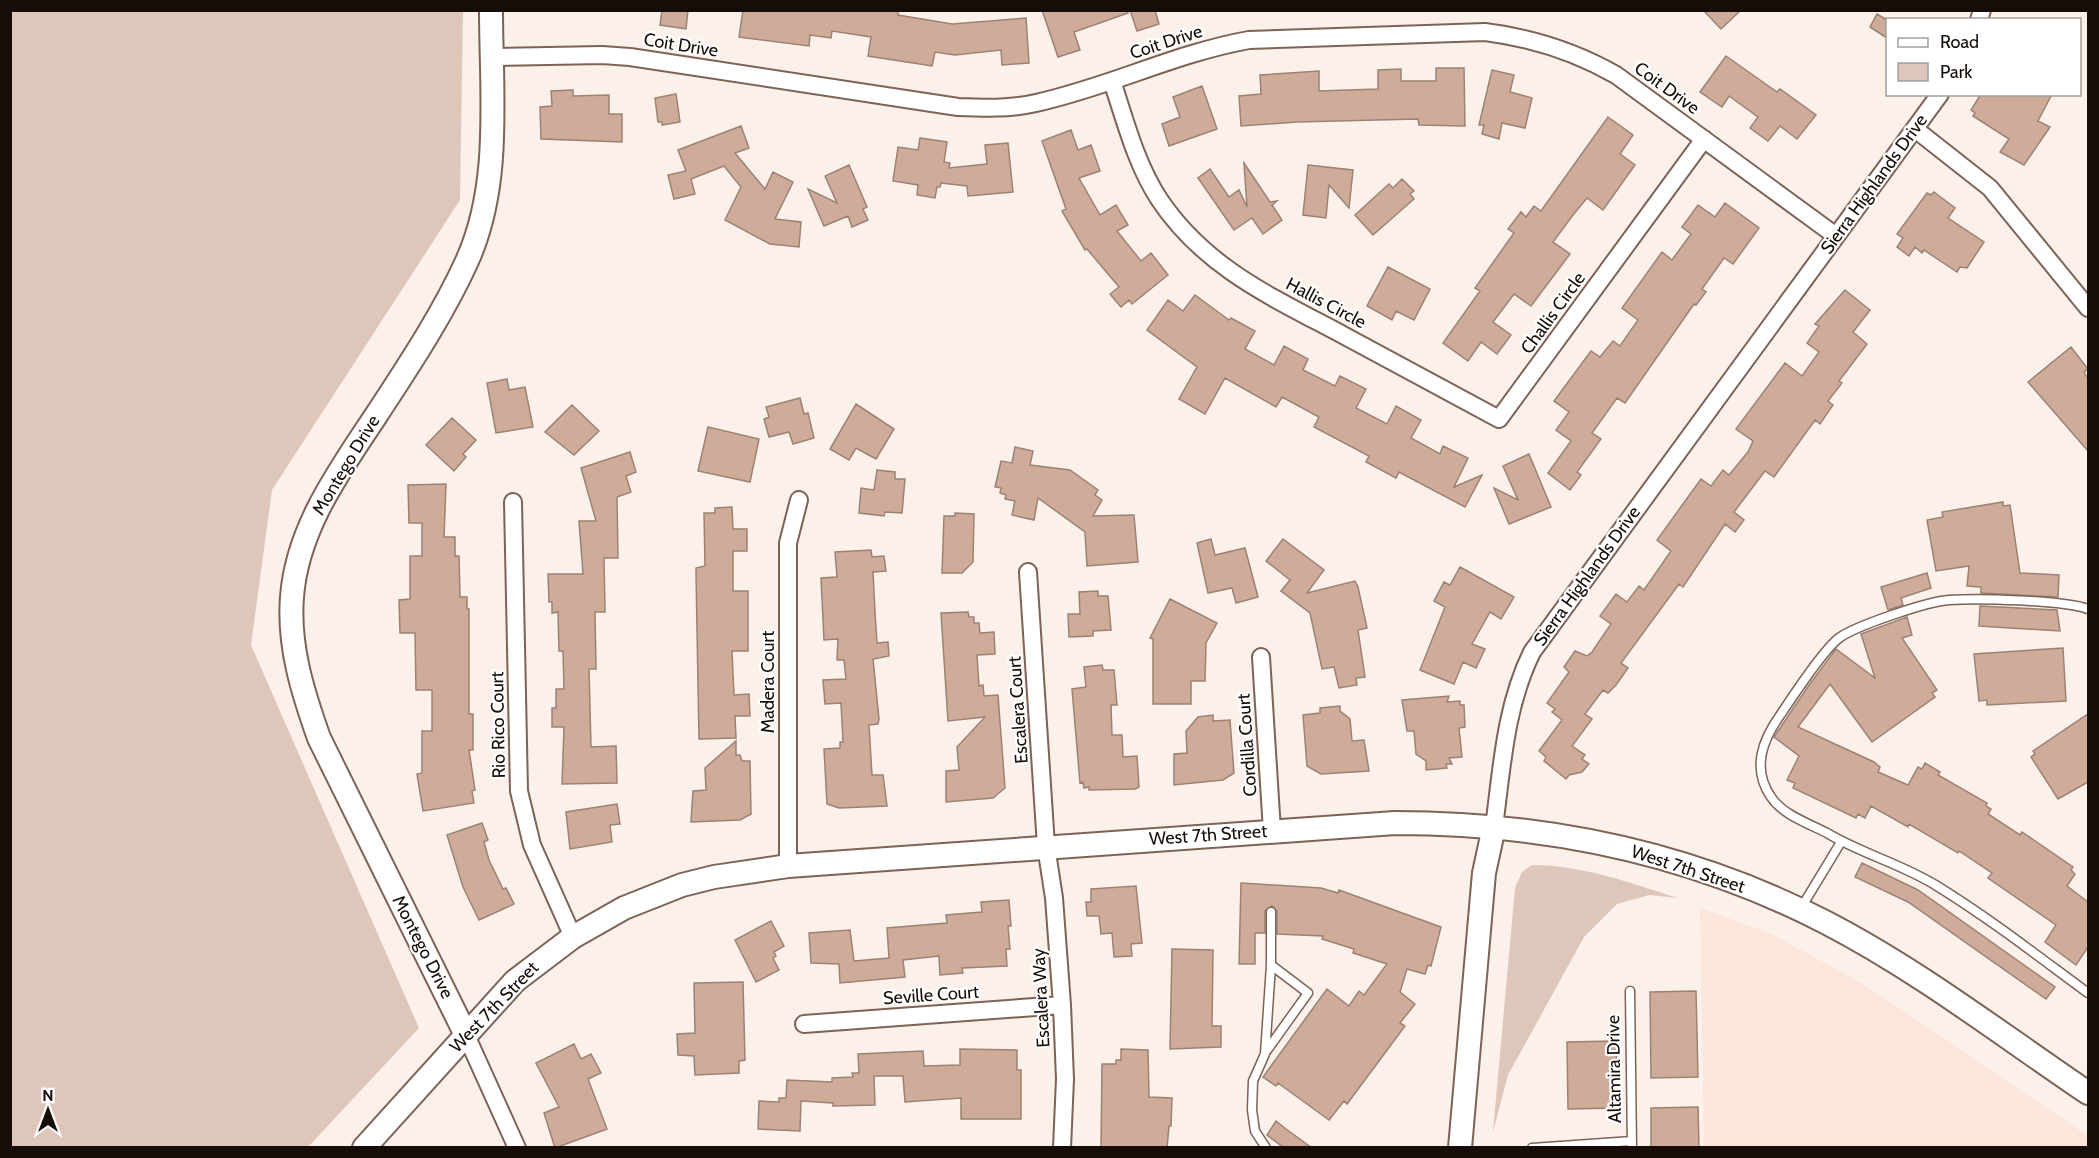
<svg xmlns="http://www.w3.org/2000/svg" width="2099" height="1158" font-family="Cabin,sans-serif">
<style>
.built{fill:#fce5da}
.green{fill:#dfc6ba}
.building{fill:#cfac9a;stroke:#9d8273;stroke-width:1.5}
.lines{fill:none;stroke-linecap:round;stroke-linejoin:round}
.lane-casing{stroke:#7d6355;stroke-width:11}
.street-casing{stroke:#7d6355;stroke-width:20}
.secondary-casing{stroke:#7d6355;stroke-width:26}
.lane{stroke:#fff;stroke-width:8}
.street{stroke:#fff;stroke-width:16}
.secondary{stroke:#fff;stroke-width:22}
.labels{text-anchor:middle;stroke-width:4.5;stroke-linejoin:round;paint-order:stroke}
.street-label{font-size:18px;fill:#170d08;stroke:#fff}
</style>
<rect width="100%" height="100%" fill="#fcf0ea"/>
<!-- built -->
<path class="built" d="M1700,908L1772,934L1865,985L2088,1136V1147H1704Z"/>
<!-- green -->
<path class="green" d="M10,11H463L460,200L272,490L251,645L419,1028L308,1147H11Z
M1532,865C1582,865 1631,883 1678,898L1649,895L1617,904L1584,937L1508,1075L1493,1132L1515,888L1522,872Z"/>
<!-- building -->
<path class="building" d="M662,10H688L686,29L660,25Z
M743,10H898V15L952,24L1026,18L1029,63L1002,65L1001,50L955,55L935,52L932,66L868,56L871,37L832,31L831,38L810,35L809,46L739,37Z
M1042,10H1127L1128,13L1074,32L1080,50L1058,57Z
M1130,10H1155L1159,24L1137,31Z
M1703,10H1741L1721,29Z
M1877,14L1887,20V38L1870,27Z
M1726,56L1777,92L1780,89L1816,115L1797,139L1780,126L1768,141L1750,128L1758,117L1729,96L1722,107L1700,92Z
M1436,68H1464L1465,126L1419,125L1418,119L1297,122L1241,126L1239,96L1261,94L1260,75L1319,71V91L1378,89V70L1401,69V81H1436Z
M1492,70L1514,75L1510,92L1532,98L1525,128L1502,123L1499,139L1482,134L1484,125H1479Z
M1202,86L1217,129L1169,146L1162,124L1180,117L1173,97Z
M573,90V96L609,95V114H622V142L541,139L540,107L552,106L551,91Z
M676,94L680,122L662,125V122H658L655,98Z
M1981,94H2052L2038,121L2050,127L2024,165L2000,152L2009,139L1973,116L1975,113L1971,110Z
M1608,117L1633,135L1620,154L1635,165L1603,210L1587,198L1573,215L1553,242L1570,254L1531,306L1514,294L1493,322L1511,335L1497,354L1481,342L1468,361L1443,343L1480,291L1475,288L1514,233L1508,229L1521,212L1526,217L1534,206L1541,211Z
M741,126L749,148L735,153L765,189L773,172L793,182L775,219L801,222L799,247L770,244L725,220L741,187L724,166L691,179L695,194L674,199L668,175L686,171L678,150Z
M1071,130L1078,150L1091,145L1100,171L1079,178L1100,215L1116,205L1128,225L1117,231L1141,261L1151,253L1168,275L1132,304L1129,300L1121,307L1110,294L1119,287L1087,249L1085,250L1062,211L1066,209L1042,141Z
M920,138L947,142L944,162L950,163L949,168L987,164L985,145L1008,143L1013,192L968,196L967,186L941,183L940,187H937L935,198L917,195L918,185L893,181L898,147L918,150Z
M1244,163L1270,202L1277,201L1272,205L1282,220L1263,234L1252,218L1234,230L1198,178L1210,169L1229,197L1239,190L1247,207Z
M849,165L867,207L863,209L868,220L852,227L848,216L824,226L808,189L837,203L825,176Z
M1308,165L1353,170L1349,208L1329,185L1326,218L1303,215Z
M1402,179L1414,191L1410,194L1414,199L1373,235L1355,215L1389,184L1393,188Z
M1934,192L1955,208L1948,218L1984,242L1967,268L1960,267L1957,272L1924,250L1922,253L1915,247L1909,256L1897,247L1903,238L1897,234L1927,193L1931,195Z
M1725,203L1759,228L1733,264L1724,258L1702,289L1706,292L1696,305L1694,304L1625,403L1617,398L1592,433L1601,439L1577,472L1581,475L1570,490L1548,473L1571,441L1556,430L1569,412L1554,401L1591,351L1600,357L1613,341L1620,346L1638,320L1622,308L1662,252L1672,260L1691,234L1682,227L1698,205L1715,217Z
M1388,267L1430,289L1414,320L1396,311L1392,320L1367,306Z
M1845,290L1870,310L1853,332L1867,344L1839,381L1842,383L1828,401L1833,405L1820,424L1815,420L1774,477L1765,471L1734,512L1744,520L1735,532L1725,524L1683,587L1679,584L1621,663L1628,668L1616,685L1608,693L1603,690L1585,714L1592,719L1572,746L1585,755L1582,759L1589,764L1582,772L1569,775L1566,779L1544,761L1546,757L1539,751L1562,720L1552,712L1555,709L1547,703L1569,672L1564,667L1575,651L1587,656L1592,652L1611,624L1600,616L1616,594L1627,602L1639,586L1644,590L1671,551L1657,540L1701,479L1711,486L1723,470L1729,475L1748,452L1753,441L1736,429L1785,363L1802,376L1819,352L1807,343L1819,326L1815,324Z
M1195,295L1229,320L1231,318L1255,331L1245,349L1274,365L1284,346L1308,359L1303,370L1335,386L1340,376L1366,389L1356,408L1387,424L1396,406L1421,420L1411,438L1440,454L1443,446L1468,458L1454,487L1482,475L1465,507L1399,472L1396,478L1366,462L1369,456L1314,427L1319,417L1282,397L1276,407L1225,378L1205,414L1179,399L1197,367L1147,330L1168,300L1183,311Z
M2071,347L2088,369L2084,372L2088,379V451L2028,382Z
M507,379L509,390L525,387L533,427L496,433L487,383Z
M800,398L804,414L808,413L814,438L793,444L789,432L769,437L764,419L769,417L766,407Z
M856,404L894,429L876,459L856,448L849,460L830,449Z
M572,405L599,431L574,455L545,432Z
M452,418L476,440L463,454L466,457L454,471L426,445Z
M708,427L759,439L750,482L698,471Z
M1015,447L1033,451L1030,465L1070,470L1098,490L1095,495L1102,500L1093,516L1134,515L1138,562L1087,566L1085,532L1038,498L1034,520L1012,515L1015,501L1005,499L1006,495L1000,493L1001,488L995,487L1001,461L1012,463Z
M630,452L636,472L626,476L631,492L617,497L618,558H604L605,612H595L596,669H589L591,747L616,746L617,783L562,784L564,727H552V708H556V689H564L563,651H559L558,612L552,613V602H549L548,574H583L579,521H596L581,468Z
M1529,454L1551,507L1509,524L1494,488L1518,500L1503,466Z
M877,470L895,472V479H905L902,513L885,512L884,516L859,513L861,488L874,490Z
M446,484L444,537H455V556H459L460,597H467V609H469V714H473V750H469L475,790L472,791L474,803L423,811L417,774L422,773V731H432V690H416L415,633H400L399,600L410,599V556H422V523H409L408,485Z
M2003,502V506L2010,505L2020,573L2059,575L2058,597L1981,593V587L1967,586L1969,566L1936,571L1927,520L1943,517L1942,512Z
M732,507L733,529H747V551H733V591H748V651H732L734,695L749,694L750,716H735L736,738L699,739L696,574V568L705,566L704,513H715V508Z
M955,513L974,514L973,562L962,573H942L944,516H955Z
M1211,539L1215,555L1245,548L1258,597L1236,603L1232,588L1208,593L1197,543Z
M1283,539L1324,570L1307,593L1355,581L1358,587L1367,628L1358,630L1365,677L1356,678L1357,685L1339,688L1334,667L1322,669L1310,613L1281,591L1290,580L1266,561Z
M871,550L872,557L884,556L886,571L873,572L875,612L877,643L888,642L889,656L873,659L879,719L878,724L869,725L872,775H883L887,806L839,808L827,804L824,749L840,748V742H843L841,703L825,704L823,680L846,679L844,660H837L838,639L824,640L821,578L837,577L835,552Z
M1460,567L1514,597L1501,619L1490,612L1472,644L1485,649L1476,668L1463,662L1454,684L1420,670L1445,607L1434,601L1444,582L1450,585Z
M1927,573L1931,588L1901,598L1903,605L1888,610L1881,587Z
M1098,591V596H1108L1111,630L1093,631V636L1069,637L1068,614H1080L1079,592Z
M1170,599L1217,623L1206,643L1205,681H1191V704H1153V639L1150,638Z
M1980,606L2057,610L2060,631L1979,626Z
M968,612L969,617H974V623H979L980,633L994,632L995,654L977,655L979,686L983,685L984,696L998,695L1005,788L993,798L946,802V771L959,770L957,747L985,717L948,721L941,613Z
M1907,617L1912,635L1902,638L1937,690L1932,693L1935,697L1872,742L1830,684L1798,727L1874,762L1880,767L1878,772L1908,785L1918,767L1922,769L1925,763L1940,772L1938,775L1987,803L1986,806L1991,809L1988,814L2020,835L2022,832L2073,867L2071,870L2075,874L2067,886L2088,902V947L2076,965L2045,942L2056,925L1988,878L1992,873L1959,851L1958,853L1909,824L1908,827L1871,806L1865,818L1858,814L1856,818L1793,788L1795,783L1787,780L1799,756L1774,737L1809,685L1836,649L1875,678L1861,634Z
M2063,648L2066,701L1987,705V700L1979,701L1974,654Z
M1102,665L1103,670H1114L1117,705H1111L1112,735H1122L1123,757L1137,756L1139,787L1135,789L1089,790V787L1084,788L1083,782L1080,783L1072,689L1086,687L1084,667Z
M1449,696L1447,702L1460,701V705H1464L1465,727L1459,728L1462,757L1449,758L1452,764H1446L1447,768L1426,770V761L1416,754L1414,731H1407L1402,700Z
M1340,706V711L1350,719L1352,741L1364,740L1369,771L1321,774L1307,766L1303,715L1320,713V708Z
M2088,714V782L2058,799L2031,757L2035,754L2033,751Z
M1213,715V721L1230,720L1234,773L1223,780L1174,785V754L1187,753L1186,731L1198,717Z
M736,741V755H740L742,761H750L751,814L740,820L691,822L693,791L706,790L705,768Z
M617,804L620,824L610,825L612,842L570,849L566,812Z
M482,823L488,840L484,842L489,860L503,889L506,888L514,904L479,920L463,887L447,835Z
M1862,863L1918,890L2055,987L2046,999L1908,902L1855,877Z
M1241,883L1321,888L1338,893L1339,890L1441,927L1431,966L1428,965L1425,974L1407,969L1400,992L1415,1004L1400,1023L1405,1026L1347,1104L1344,1101L1329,1120L1278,1083L1276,1086L1263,1077L1327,989L1349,1006L1359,991L1364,995L1387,964L1353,953L1354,949L1322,939L1323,936L1277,934V911L1272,906L1265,911V933H1255V964H1239Z
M1136,886L1142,943L1131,944L1132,956L1114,957L1112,933L1101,934L1099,916H1087L1086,902H1091V889Z
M1009,900L1011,926H1008L1010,949H1006L1007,966L962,968L963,973L940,975L939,956L903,960L905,977L840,983L839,964L811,963L809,933L850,930L854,961L889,958L887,928L947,923L946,915L982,912L981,902Z
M771,921L784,946L774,952L776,956L773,958L779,970L756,982L735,940Z
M1172,949L1213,950L1212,1026H1221V1047L1170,1049Z
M743,982L745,1060L739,1061V1073L695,1075L694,1056L678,1055L677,1034L695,1033L694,983Z
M1696,991L1698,1077L1651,1078L1650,992Z
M1616,1041L1618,1108L1568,1109L1567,1042Z
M574,1044L581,1059L591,1054L601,1073L588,1079L607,1129L555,1148L544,1113L559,1107L536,1063Z
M960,1049L1017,1050V1070H1021V1119H961V1098L905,1102L903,1076H874L875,1105L833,1106V1103L801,1101L800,1131L758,1129L759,1101L779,1102V1098H786L787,1080L832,1082V1078L853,1077L852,1073H859L858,1054L923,1051L924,1066L960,1065Z
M1121,1049L1148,1050L1149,1097L1172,1098L1171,1126H1169L1167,1148H1101L1102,1064H1116V1060H1121Z
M1698,1107L1699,1148H1651V1108Z
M1276,1121L1286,1129L1312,1148H1284L1267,1135Z"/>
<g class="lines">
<defs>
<path id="lane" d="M2088,609C2064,600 1977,598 1949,600C1929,601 1855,626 1839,638C1823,650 1793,696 1781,714C1763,739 1751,768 1771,797C1783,815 1808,823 1827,833C1862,854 1902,864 1937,886C1989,918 2039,957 2088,993
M1801,908L1841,842
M1630,991L1632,1148
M1265,1053L1308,993L1271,965
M1266,1148L1255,1131L1252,1110L1253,1081L1265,1054L1271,965V912
M1532,1148L1632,1141"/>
<path id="street" d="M1979,20L1982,10
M491,57L602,55L630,57L958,107C984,108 1010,109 1036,103C1109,87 1176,53 1249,40L1485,32C1533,38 1574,51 1616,75L1836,236
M1112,81C1125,120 1136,164 1159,199C1205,268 1272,297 1343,335C1395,363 1447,391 1499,419L1704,139
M1915,129L1990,188L2088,308
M513,502L519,791L532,845L573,937
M1028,572L1046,846L1054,898L1062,1005L1065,1079L1062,1148
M1261,657L1272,831
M1494,827C1502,767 1505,707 1532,652L1940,94
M788,866V543L799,500
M804,1024L1062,1005
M466,1035L517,1148"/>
<path id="secondary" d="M466,1035L319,738C303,693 288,646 292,597C297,528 340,470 377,414C409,365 443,314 467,261C502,184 491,93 491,10
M364,1148L515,981L573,937L624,908L682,885L714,877L788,866L1395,823C1545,823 1691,853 1825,922C1918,970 2002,1035 2088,1093
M1460,1148L1484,873L1494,827"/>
</defs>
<!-- lane casing -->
<use href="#lane" class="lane-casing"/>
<!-- street casing -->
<use href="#street" class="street-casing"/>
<!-- secondary casing -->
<use href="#secondary" class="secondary-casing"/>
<!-- lane -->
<use href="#lane" class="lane"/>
<!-- street -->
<use href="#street" class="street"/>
<!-- secondary -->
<use href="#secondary" class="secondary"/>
</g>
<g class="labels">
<!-- street labels -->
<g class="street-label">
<text transform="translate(1166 42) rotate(-18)" y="6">Coit Drive</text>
<text transform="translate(681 45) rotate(9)" y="6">Coit Drive</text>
<text transform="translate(1667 88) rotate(36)" y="6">Coit Drive</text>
<text transform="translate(1874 184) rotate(-54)" y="6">Sierra Highlands Drive</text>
<text transform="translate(1326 303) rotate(28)" y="6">Hallis Circle</text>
<text transform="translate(1553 313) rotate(-54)" y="6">Challis Circle</text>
<text transform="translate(346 465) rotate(-59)" y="6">Montego Drive</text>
<text transform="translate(1587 576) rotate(-54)" y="6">Sierra Highlands Drive</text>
<text transform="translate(768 682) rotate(-90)" y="6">Madera Court</text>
<text transform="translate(1018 710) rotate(-94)" y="6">Escalera Court</text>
<text transform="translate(498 725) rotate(-91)" y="6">Rio Rico Court</text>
<text transform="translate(1247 745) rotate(-94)" y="6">Cordilla Court</text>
<text transform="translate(1208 835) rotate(-4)" y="6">West 7th Street</text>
<text transform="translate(1688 869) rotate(18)" y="6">West 7th Street</text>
<text transform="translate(423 947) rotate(63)" y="6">Montego Drive</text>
<text transform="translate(931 995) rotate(-4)" y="6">Seville Court</text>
<text transform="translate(1041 998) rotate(-93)" y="6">Escalera Way</text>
<text transform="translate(494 1007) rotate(-46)" y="6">West 7th Street</text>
<text transform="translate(1614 1069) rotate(-91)" y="6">Altamira Drive</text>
</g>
</g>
<!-- border -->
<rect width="2099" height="1158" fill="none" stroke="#170d08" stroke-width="24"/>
<!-- legend -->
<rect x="1886" y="18" width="195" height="78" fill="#ffffff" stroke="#a29e9c" stroke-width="1.5"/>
<rect x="1898" y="38" width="30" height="9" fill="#ffffff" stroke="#a29e9c" stroke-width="1.5"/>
<text x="1940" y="48" font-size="18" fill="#170d08">Road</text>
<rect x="1898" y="63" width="30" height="18" fill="#dfc6ba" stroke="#a29e9c" stroke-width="1.5"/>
<text x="1940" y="78" font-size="18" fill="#170d08">Park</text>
<!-- north arrow -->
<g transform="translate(48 1110)" stroke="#ffffff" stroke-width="4.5" paint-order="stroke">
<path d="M0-4.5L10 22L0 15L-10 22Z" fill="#170d08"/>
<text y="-9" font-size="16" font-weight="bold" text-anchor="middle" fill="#170d08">N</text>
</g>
</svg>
